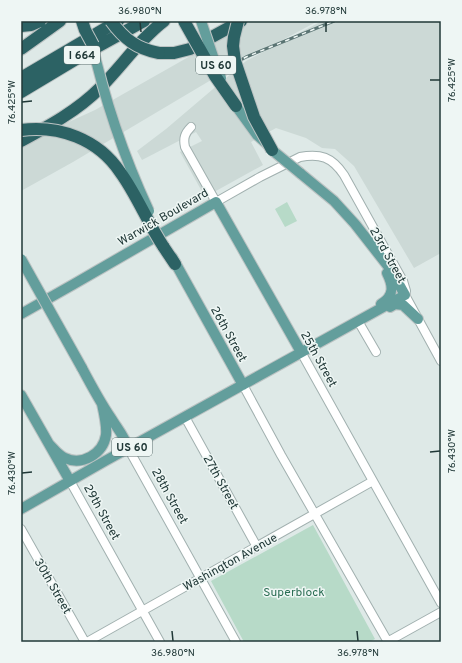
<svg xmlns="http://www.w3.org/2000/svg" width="462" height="663" font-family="Overpass,sans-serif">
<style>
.built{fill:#ccd9d6}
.green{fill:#b7dac8}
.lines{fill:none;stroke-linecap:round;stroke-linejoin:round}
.minor-casing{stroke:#a1b0af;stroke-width:10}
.major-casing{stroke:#bcc3c3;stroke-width:12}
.highway-casing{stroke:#bcc3c3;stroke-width:14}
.minor{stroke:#fff;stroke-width:8}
.major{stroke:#639e9c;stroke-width:10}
.highway{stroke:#2c6264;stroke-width:12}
.rail-casing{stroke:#5a7473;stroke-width:3}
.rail{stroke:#eef6f4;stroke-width:1.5;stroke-dasharray:4.5;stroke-linecap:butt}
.major-bridge-casing{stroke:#bcc3c3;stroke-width:12;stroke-linecap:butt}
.highway-bridge-casing{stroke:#bcc3c3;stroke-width:14;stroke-linecap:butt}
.major-bridge{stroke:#639e9c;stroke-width:10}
.highway-bridge{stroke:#2c6264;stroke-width:12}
.ticks{fill:none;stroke:#203837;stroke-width:1.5}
.labels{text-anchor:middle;stroke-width:3;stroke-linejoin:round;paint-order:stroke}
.shield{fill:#eef6f4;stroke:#5e7170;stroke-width:1}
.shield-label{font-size:11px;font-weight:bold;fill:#203837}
.street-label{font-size:12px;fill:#203837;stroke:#eef6f4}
.park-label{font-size:12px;fill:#2b6e54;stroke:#eef6f4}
.neatline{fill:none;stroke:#203837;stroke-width:1.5}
.ticks-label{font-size:10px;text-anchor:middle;fill:#203837}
</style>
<rect width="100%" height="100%" fill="#dee9e7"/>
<!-- built -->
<path class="built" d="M252,21H318L243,61L73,162L21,191V148L60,126L95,110Z
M322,21H441V253L414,268L354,166L335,149L322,148L306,138L276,128L251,142L263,165L205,197L180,152L202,141L196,132L142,160L137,151L166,129L246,61Z"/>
<!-- green -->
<path class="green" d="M287,202L297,221L285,227L275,209Z
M313,525L375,639L369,642H244L211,581Z"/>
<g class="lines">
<defs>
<path id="minor" d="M191,127C185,133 183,138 185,147L216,202L260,177L300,157C320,153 332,157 344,175L403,281L406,291L405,295L441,361
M358,321L376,352
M301,352L441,603
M243,385L281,455L388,642
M185,417L257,547
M128,448L236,642
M70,481L160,642
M21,529L85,642
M87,642L373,481
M387,642L441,612"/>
<path id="major" d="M236,106L257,135L267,144
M172,257L243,385
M381,304C395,296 393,285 387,273
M390,307L395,304L403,305L418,319
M21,314L74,284L216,202L301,352
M82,368C91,385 100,402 111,418C117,428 125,437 128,448
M21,395L70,481
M49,444C54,449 58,455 65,458C82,466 103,454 106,435C107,427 104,413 102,404
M21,509L105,461L405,295L391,270L355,224L334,201L300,173"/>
<path id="highway" d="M21,26L31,25L40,21
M21,49L60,21
M159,53H174L190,49L241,21
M21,78L118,21
M21,92L86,53L144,21
M21,141C49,126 77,111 100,88C122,66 139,40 164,21
M163,246L175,264"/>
</defs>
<!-- minor casing -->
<use href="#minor" class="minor-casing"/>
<!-- major casing -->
<use href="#major" class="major-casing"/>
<!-- highway casing -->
<use href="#highway" class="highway-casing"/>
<!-- minor -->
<use href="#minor" class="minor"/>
<!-- major -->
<use href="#major" class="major"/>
<!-- highway -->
<use href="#highway" class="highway"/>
<defs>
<path id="rail" d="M228,67L246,57L334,21"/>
</defs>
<!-- rail casing -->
<use href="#rail" class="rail-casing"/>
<!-- rail -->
<use href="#rail" class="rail"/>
<defs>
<path id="major-bridge" d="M201,21L215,62L221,78
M91,39C104,98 123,155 149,211
M272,150L300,173
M21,259L82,368"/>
<path id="highway-bridge" d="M82,21L85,30L93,45
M111,21C124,39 137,49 159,53
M184,21L215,76L236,106
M238,21L234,37L233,46L235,61L254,117L272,150
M21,130C59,125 98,139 120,172C137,195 147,222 163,246"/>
</defs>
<!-- major-bridge casing -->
<use href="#major-bridge" class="major-bridge-casing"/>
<!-- highway-bridge casing -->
<use href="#highway-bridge" class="highway-bridge-casing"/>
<!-- major-bridge -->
<use href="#major-bridge" class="major-bridge"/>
<!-- highway-bridge -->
<use href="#highway-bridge" class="highway-bridge"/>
</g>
<!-- ticks -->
<path class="ticks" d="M140,22L141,32M326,22V32M430,80H440M22,102L32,101M430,452L440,451M22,473L32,472M172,631L173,641M357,631L358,641"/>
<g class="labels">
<!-- shield labels -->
<g class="shield">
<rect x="64" y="46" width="36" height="18" rx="3"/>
<rect x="196" y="56" width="40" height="18" rx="3"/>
<rect x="112" y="438" width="40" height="18" rx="3"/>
</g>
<g class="shield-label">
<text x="82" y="59">I 664</text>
<text x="216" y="69">US 60</text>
<text x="132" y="451">US 60</text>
</g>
<!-- street labels -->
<g class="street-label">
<text transform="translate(163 217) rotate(-30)" y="4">Warwick Boulevard</text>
<text transform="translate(388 255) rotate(61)" y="4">23rd Street</text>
<text transform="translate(229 334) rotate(61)" y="4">26th Street</text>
<text transform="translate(319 359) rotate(61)" y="4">25th Street</text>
<text transform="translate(221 482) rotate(61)" y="4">27th Street</text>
<text transform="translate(170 496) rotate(61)" y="4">28th Street</text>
<text transform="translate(102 512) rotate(61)" y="4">29th Street</text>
<text transform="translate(230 562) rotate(-29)" y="4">Washington Avenue</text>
<text transform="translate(53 586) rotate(60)" y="4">30th Street</text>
</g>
<!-- park labels -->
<g class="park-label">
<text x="294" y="596">Superblock</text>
</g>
</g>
<!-- border -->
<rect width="462" height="663" fill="none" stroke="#eef6f4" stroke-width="44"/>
<rect x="22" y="22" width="418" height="619" class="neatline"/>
<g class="ticks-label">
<text x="140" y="14">36.980°N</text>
<text x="326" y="14">36.978°N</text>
<text transform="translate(451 80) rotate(-90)" y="4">76.425°W</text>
<text transform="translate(11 102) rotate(-90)" y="4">76.425°W</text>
<text transform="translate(451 451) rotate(-90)" y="4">76.430°W</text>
<text transform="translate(11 473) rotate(-90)" y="4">76.430°W</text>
<text x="173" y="656">36.980°N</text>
<text x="358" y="656">36.978°N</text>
</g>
</svg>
